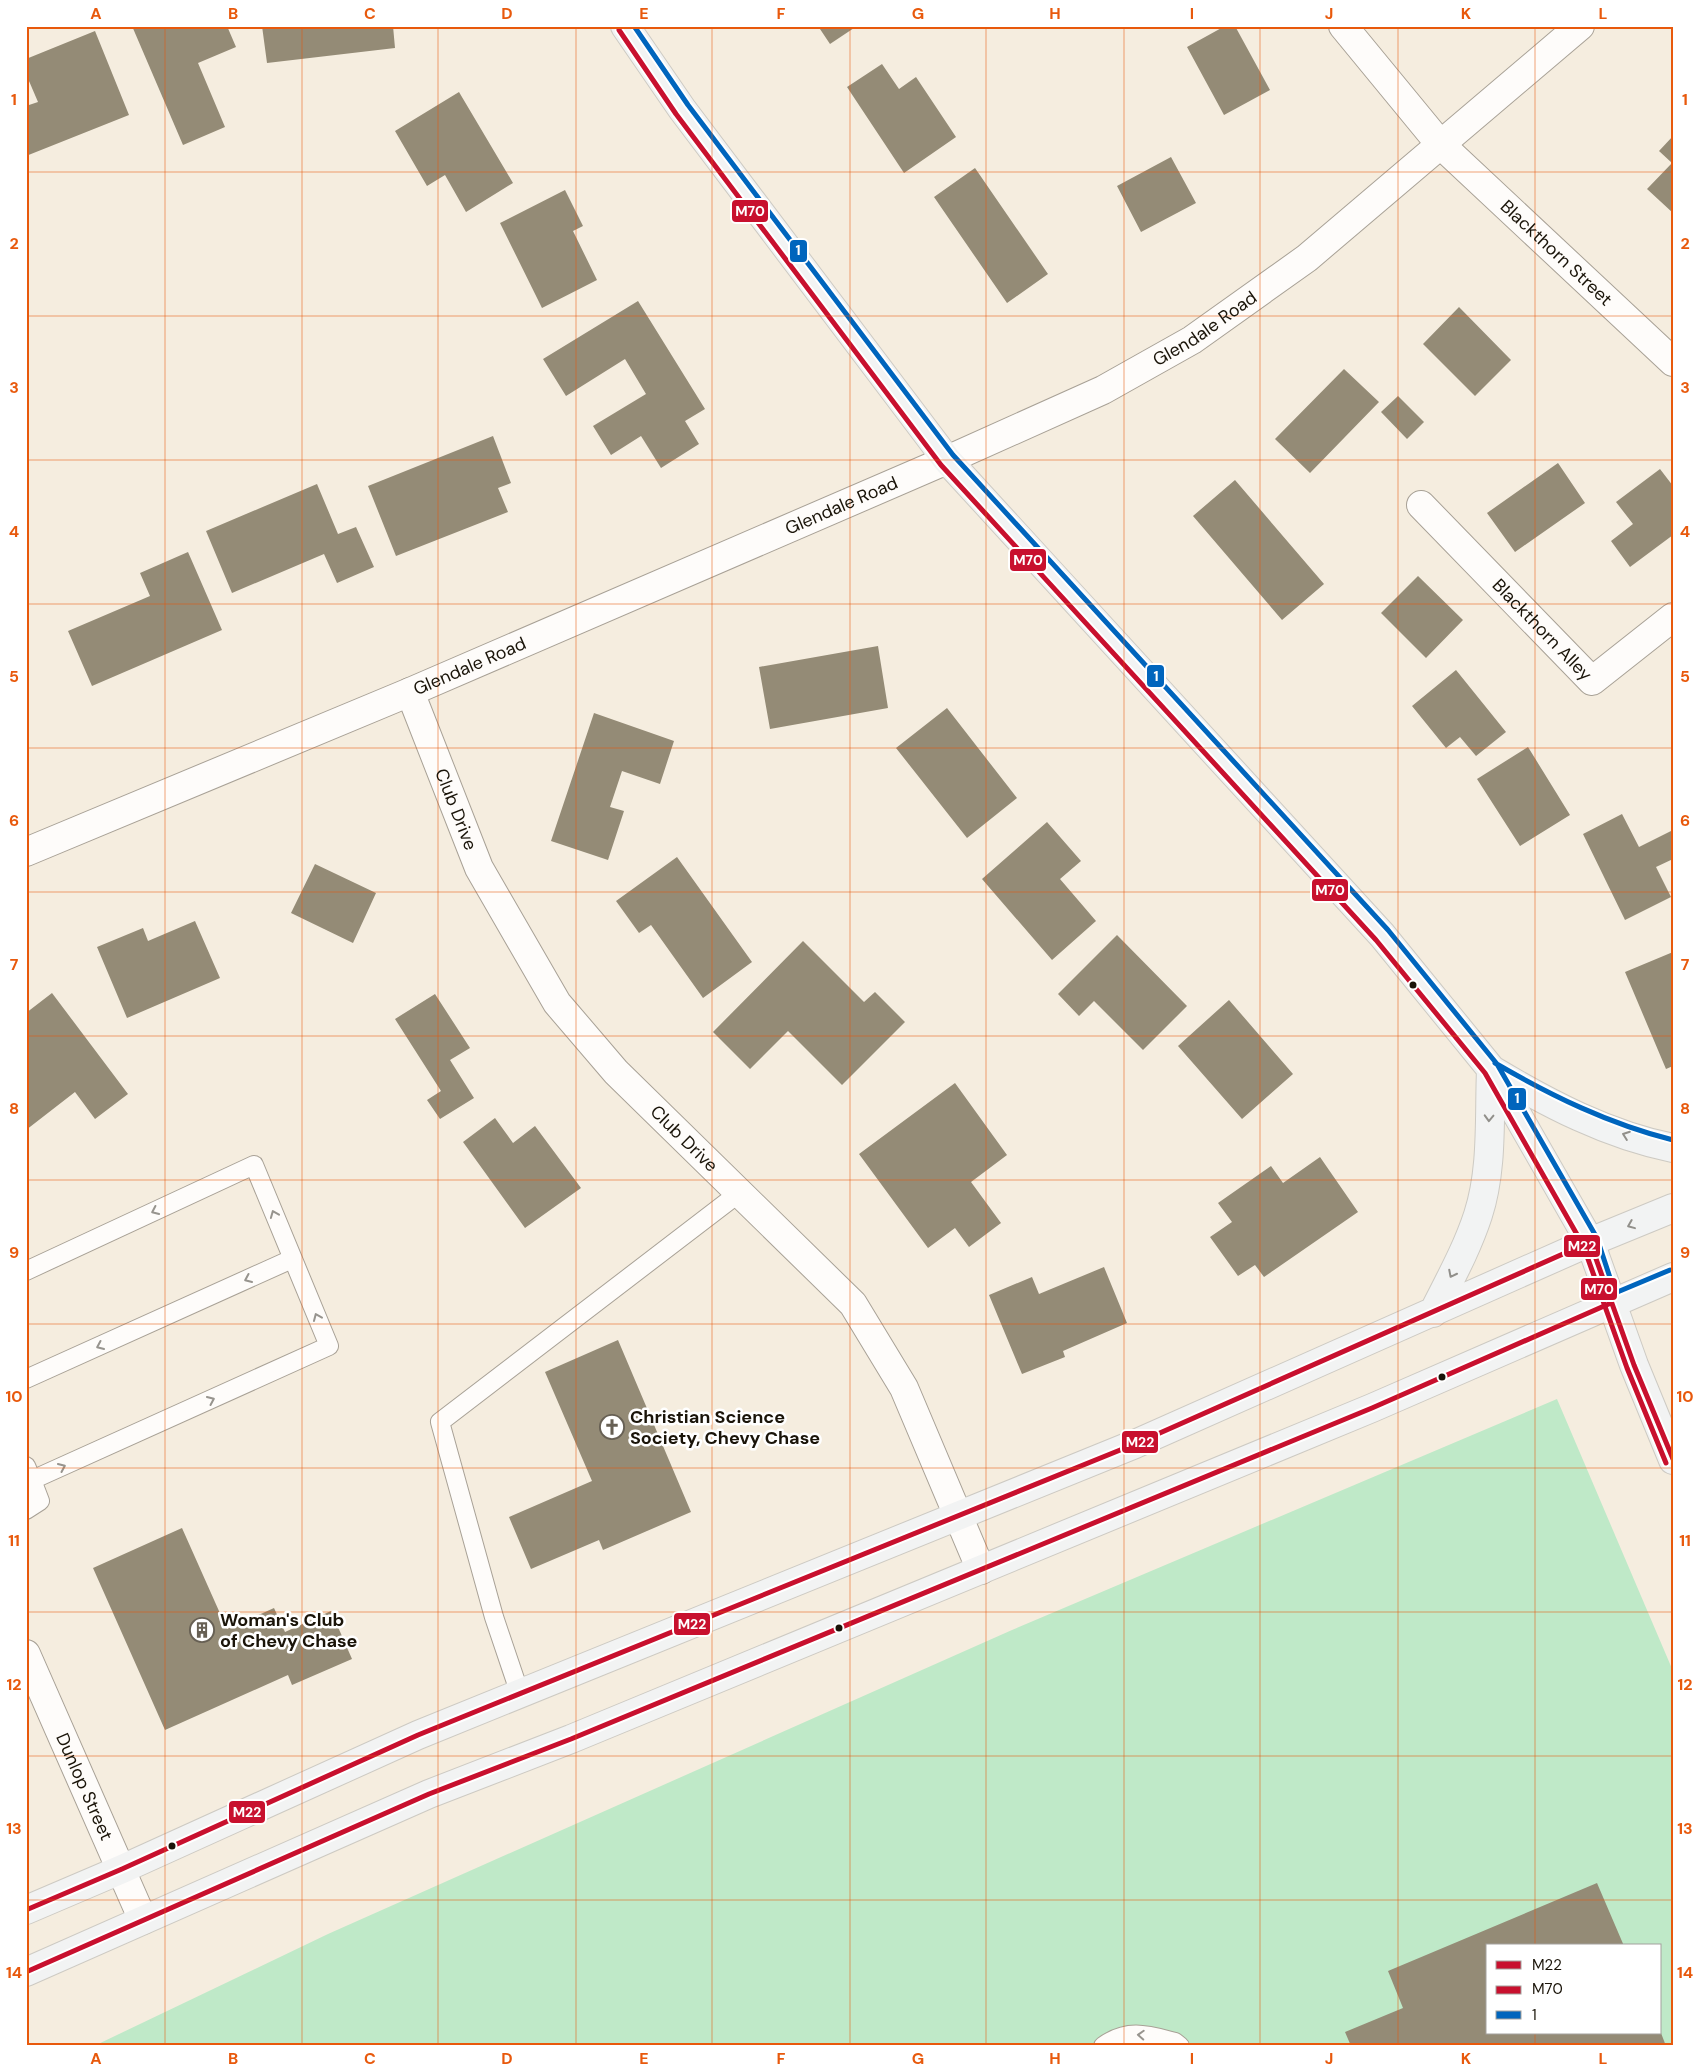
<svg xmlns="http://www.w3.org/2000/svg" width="1699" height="2072" font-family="'DM Sans',sans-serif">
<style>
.green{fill:#bfe9c8;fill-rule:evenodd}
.building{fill:#948b76}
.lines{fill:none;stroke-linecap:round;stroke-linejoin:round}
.service-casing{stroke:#a8a196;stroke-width:20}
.minor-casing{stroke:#a8a196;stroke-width:30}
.primary-casing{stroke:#cdcac3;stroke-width:30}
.service{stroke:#fefcfa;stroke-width:18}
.minor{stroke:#fefcfa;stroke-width:28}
.primary{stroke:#f2f3f3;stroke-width:28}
.bus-1-casing{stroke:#fff;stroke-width:9}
.bus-2-casing{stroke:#fff;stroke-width:9}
.bus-3-casing{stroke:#fff;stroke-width:9}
.bus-1{stroke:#c8102e;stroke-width:5}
.bus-2{stroke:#c8102e;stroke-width:5}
.bus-3{stroke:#0065bd;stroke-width:5}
.oneway{stroke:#918f8a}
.oneway2{stroke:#97948e}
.grid{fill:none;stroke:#e8590c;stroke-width:1;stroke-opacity:0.55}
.bus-dot{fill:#1a1409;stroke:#fff;stroke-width:2}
.labels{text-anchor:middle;stroke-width:5;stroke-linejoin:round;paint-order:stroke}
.street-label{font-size:18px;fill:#1a1409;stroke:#fff}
.poi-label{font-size:18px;font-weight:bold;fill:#1a1409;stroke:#fff;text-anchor:start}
.line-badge{stroke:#fff;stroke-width:2}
.badge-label{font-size:14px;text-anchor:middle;font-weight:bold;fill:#fff}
.neatline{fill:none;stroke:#e8590c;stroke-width:2}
.grid-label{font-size:16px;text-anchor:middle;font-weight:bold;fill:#e8590c}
</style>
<rect width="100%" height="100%" fill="#f5eddf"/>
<!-- green -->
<path class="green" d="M1557,1399L1673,1671V2046H94L328,1934L1012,1630ZM1488,1946H1660V2033H1488Z"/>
<!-- building -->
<path class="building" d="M132,26H227L236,47L198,63L225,127L183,145Z
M262,26H393L395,48L267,63Z
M818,26H857L830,44Z
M1225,26H1235L1270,90L1224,115L1187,47Z
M95,31L129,115L26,156V106L38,102L26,74V59Z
M882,64L899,89L916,77L956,137L904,173L847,87Z
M459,92L513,183L466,212L445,175L427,186L395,131Z
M1673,136V213L1647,189L1672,163L1659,151Z
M1171,157L1196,203L1141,232L1117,186Z
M975,168L1048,274L1007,303L934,197Z
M565,190L583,226L573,231L597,280L542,308L500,223Z
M638,301L705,409L685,421L699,444L661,468L641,436L611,455L593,426L646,394L625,359L566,396L543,359Z
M1459,307L1511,360L1475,396L1423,344Z
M1344,369L1379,402L1310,473L1275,439Z
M1398,396L1424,422L1407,439L1381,412Z
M493,436L511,483L498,488L508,512L396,556L368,486Z
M1558,463L1585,503L1515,552L1487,513Z
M1660,469L1673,486V535L1630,567L1611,541L1633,524L1616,502Z
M1235,480L1324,584L1282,620L1193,516Z
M317,484L338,534L356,527L374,567L337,583L324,554L232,593L206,531Z
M188,552L222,630L92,686L68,631L150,596L140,573Z
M1418,576L1463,620L1426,658L1381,613Z
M878,646L888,708L770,729L759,667Z
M1456,670L1506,732L1476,756L1460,737L1446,748L1412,706Z
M947,708L1017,798L967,838L896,748Z
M594,713L674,741L660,784L622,771L610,807L624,811L608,860L551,841Z
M1528,747L1570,815L1520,846L1477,779Z
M1622,814L1639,847L1673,830V859L1656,867L1671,897L1625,920L1583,834Z
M1047,822L1081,861L1060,879L1096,921L1052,960L982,879Z
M677,857L752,962L703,998L651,925L639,933L616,901Z
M315,864L376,893L353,943L291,913Z
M195,921L220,978L127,1018L97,947L143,928L148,941Z
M1117,935L1187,1006L1143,1050L1094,1001L1079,1016L1058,994Z
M803,941L864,1002L875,992L905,1022L842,1085L788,1031L750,1069L713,1032Z
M1673,952V1066L1666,1069L1625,972Z
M52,993L128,1094L95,1119L75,1092L26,1130V1013Z
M435,994L470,1048L450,1060L474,1098L440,1119L427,1100L441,1091L395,1019Z
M1229,1000L1293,1074L1242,1119L1178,1046Z
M955,1083L1007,1155L971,1182L1001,1223L969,1247L955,1228L928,1248L859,1154Z
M495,1118L513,1143L535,1126L581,1188L525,1228L463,1142Z
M1320,1157L1358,1212L1264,1277L1255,1265L1238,1276L1210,1237L1232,1222L1218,1203L1271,1166L1283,1183Z
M1104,1267L1127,1323L1063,1351L1065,1357L1022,1374L989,1295L1032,1277L1039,1294Z
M618,1340L691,1512L603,1550L599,1540L531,1569L509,1517L592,1481L545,1372Z
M182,1528L227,1629L274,1608L285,1632L331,1611L352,1659L292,1685L288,1675L165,1730L93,1568Z
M1597,1883L1624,1946H1488V2033H1661L1666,2046H1351L1345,2032L1403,2008L1388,1971Z"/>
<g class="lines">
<defs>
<path id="service" d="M26,1271L254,1165L329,1346L32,1480L26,1466
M26,1379L292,1259
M26,1510L40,1501L32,1480
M520,1694L494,1617L440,1422L739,1193
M1103,2046C1128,2028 1148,2035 1175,2042L1180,2046"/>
<g id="minor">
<path id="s1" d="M1343,26L1440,144L1673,362"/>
<path id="s2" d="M1421,505L1592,681L1673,617"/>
<path id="s3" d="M410,692L479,868L557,1003L616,1072L853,1304L904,1388L981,1570"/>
<path id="s4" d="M26,852L410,692L947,460L1103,390L1192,340L1307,258L1580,26"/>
<path id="s5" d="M26,1654L143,1920"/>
</g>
<path id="primary" d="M625,26L682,109L947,460L1382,935L1491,1069L1590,1242L1634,1365L1673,1460
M1492,1070C1549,1104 1608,1135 1673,1148
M1433,1313C1449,1281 1467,1249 1478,1215C1493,1169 1489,1117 1491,1069
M26,1910L122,1869L418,1735L1135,1444L1590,1242L1673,1208
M26,1972L429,1794L571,1739L1372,1408L1673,1277"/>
</defs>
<!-- service casing -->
<use href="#service" class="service-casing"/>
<!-- minor casing -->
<use href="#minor" class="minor-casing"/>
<!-- primary casing -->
<use href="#primary" class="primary-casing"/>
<!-- service -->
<use href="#service" class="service"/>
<!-- minor -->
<use href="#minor" class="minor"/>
<!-- primary -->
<use href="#primary" class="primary"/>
<defs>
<path id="bus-1" d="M26,1910L122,1869L418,1735L1135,1444L1590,1242L1634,1365L1673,1459
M26,1972L429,1794L571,1739L1372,1408L1611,1303"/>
<path id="bus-2" d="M619,30L676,114L941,465L1376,940L1485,1073L1583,1245L1627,1368L1666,1463"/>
<path id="bus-3" d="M634,26L688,105L953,455L1388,930L1497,1064L1597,1238L1615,1293L1670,1270
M1495,1063C1552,1096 1609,1124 1673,1140"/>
</defs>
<!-- bus-1 casing -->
<use href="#bus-1" class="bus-1-casing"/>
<!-- bus-2 casing -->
<use href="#bus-2" class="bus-2-casing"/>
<!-- bus-3 casing -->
<use href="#bus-3" class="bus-3-casing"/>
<!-- bus-1 -->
<use href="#bus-1" class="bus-1"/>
<!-- bus-2 -->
<use href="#bus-2" class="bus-2"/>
<!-- bus-3 -->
<use href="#bus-3" class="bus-3"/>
</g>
<!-- one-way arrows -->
<defs><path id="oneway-chevron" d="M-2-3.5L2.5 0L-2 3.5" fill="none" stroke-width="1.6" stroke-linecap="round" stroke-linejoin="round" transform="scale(1.25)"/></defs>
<g class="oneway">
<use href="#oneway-chevron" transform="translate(1489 1118) rotate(92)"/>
<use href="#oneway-chevron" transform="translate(1626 1135) rotate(-160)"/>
<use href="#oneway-chevron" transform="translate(1631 1225) rotate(158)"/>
<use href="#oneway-chevron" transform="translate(1452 1274) rotate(117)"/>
</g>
<g class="oneway2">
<use href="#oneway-chevron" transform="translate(155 1211) rotate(155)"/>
<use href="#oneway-chevron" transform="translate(274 1214) rotate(-112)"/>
<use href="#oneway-chevron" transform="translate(248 1279) rotate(156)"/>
<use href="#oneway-chevron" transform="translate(317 1317) rotate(-113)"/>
<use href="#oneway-chevron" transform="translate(100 1346) rotate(156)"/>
<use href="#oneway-chevron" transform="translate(211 1400) rotate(-24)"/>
<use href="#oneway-chevron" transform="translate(62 1467) rotate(-24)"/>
<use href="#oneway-chevron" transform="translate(1141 2035) rotate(-177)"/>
</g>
<!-- grid -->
<path class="grid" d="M165,26V2046M302,26V2046M438,26V2046M576,26V2046M712,26V2046M850,26V2046M986,26V2046M1124,26V2046M1260,26V2046M1398,26V2046M1535,26V1946M26,172H1673M26,316H1673M26,460H1673M26,604H1673M26,748H1673M26,892H1673M26,1036H1673M26,1180H1673M26,1324H1673M26,1468H1673M26,1612H1673M26,1756H1673M26,1900H1673M1535,2033V2046"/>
<!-- icons -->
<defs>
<symbol id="church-ring" viewBox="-11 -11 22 22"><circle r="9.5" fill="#fff" stroke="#676054" stroke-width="1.5"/><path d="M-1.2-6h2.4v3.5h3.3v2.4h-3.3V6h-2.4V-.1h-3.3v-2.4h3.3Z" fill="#676054"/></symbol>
<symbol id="building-ring" viewBox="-11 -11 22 22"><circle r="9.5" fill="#fff" stroke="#676054" stroke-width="1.5"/><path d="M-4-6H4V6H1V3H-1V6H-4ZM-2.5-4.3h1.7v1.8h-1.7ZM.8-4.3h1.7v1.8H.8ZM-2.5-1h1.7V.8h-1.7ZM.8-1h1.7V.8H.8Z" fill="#676054"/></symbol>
</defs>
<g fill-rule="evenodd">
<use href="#church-ring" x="598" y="1413" width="28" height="28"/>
<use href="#building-ring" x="188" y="1616" width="28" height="28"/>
</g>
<!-- markers -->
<g class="bus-dot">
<circle cx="1413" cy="985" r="4.5"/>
<circle cx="1442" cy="1377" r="4.5"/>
<circle cx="839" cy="1628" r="4.5"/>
<circle cx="172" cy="1846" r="4.5"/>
</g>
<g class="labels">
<!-- street labels -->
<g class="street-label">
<text dy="6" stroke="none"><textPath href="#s1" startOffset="312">Blackthorn Street</textPath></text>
<text dy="6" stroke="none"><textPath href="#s4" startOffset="1291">Glendale Road</textPath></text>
<text dy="6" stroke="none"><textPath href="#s4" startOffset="886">Glendale Road</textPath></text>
<text dy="6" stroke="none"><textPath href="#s2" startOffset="174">Blackthorn Alley</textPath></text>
<text dy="6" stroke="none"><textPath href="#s4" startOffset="481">Glendale Road</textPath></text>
<text dy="6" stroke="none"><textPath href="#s3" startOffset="126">Club Drive</textPath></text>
<text dy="6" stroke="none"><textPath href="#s3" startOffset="531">Club Drive</textPath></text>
<text dy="6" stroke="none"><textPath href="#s5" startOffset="145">Dunlop Street</textPath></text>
</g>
<!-- poi labels -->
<g class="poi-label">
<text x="630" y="1423">Christian Science<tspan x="630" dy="21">Society, Chevy Chase</tspan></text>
<text x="220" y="1626">Woman's Club<tspan x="220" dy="21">of Chevy Chase</tspan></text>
</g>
</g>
<g class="line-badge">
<rect x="731" y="199" width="38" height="24" rx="5" fill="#c8102e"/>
<rect x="789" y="239" width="19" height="24" rx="5" fill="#0065bd"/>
<rect x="1009" y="548" width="38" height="24" rx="5" fill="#c8102e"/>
<rect x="1146" y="664" width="19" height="24" rx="5" fill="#0065bd"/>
<rect x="1311" y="878" width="38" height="24" rx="5" fill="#c8102e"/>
<rect x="1507" y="1087" width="20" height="24" rx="5" fill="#0065bd"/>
<rect x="1563" y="1234" width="38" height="24" rx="5" fill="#c8102e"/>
<rect x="1580" y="1277" width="38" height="24" rx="5" fill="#c8102e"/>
<rect x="1121" y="1430" width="38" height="24" rx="5" fill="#c8102e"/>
<rect x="673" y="1612" width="38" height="24" rx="5" fill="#c8102e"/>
<rect x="228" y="1800" width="38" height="24" rx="5" fill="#c8102e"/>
</g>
<g class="badge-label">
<text x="750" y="216">M70</text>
<text x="798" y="255">1</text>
<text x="1028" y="565">M70</text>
<text x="1156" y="681">1</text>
<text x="1330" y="895">M70</text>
<text x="1517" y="1103">1</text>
<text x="1582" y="1251">M22</text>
<text x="1599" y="1294">M70</text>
<text x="1140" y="1447">M22</text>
<text x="692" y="1629">M22</text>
<text x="247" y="1817">M22</text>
</g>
<!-- border -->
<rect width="1699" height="2072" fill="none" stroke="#ffffff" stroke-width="55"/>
<!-- legend -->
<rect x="1486" y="1944" width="175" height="90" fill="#ffffff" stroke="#a3a19d"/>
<rect x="1496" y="1961" width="25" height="8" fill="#c8102e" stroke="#a3a19d"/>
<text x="1532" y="1970" font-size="15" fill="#1a1409">M22</text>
<rect x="1496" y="1986" width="25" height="8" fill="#c8102e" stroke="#a3a19d"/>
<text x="1532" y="1994" font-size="15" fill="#1a1409">M70</text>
<rect x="1496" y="2011" width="25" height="8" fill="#0065bd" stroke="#a3a19d"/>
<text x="1532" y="2020" font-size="15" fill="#1a1409">1</text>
<rect x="28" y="28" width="1644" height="2016" class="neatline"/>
<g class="grid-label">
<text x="96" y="19">A</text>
<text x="233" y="19">B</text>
<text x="370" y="19">C</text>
<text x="507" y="19">D</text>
<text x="644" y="19">E</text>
<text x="781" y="19">F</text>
<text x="918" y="19">G</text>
<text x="1055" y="19">H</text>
<text x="1192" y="19">I</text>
<text x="1329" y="19">J</text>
<text x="1466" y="19">K</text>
<text x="1603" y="19">L</text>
<text x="14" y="105">1</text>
<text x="1685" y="105">1</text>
<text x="14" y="249">2</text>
<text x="1685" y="249">2</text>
<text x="14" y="393">3</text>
<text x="1685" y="393">3</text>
<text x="14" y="537">4</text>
<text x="1685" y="537">4</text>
<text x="14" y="682">5</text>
<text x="1685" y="682">5</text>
<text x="14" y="826">6</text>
<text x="1685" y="826">6</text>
<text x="14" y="970">7</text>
<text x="1685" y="970">7</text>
<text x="14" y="1114">8</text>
<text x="1685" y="1114">8</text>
<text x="14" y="1258">9</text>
<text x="1685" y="1258">9</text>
<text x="14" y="1402">10</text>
<text x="1685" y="1402">10</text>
<text x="14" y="1546">11</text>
<text x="1685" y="1546">11</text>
<text x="14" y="1690">12</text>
<text x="1685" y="1690">12</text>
<text x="14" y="1834">13</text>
<text x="1685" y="1834">13</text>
<text x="14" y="1978">14</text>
<text x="1685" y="1978">14</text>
<text x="96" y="2064">A</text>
<text x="233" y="2064">B</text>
<text x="370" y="2064">C</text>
<text x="507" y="2064">D</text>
<text x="644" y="2064">E</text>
<text x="781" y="2064">F</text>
<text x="918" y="2064">G</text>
<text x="1055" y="2064">H</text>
<text x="1192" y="2064">I</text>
<text x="1329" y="2064">J</text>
<text x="1466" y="2064">K</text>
<text x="1603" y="2064">L</text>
</g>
</svg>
